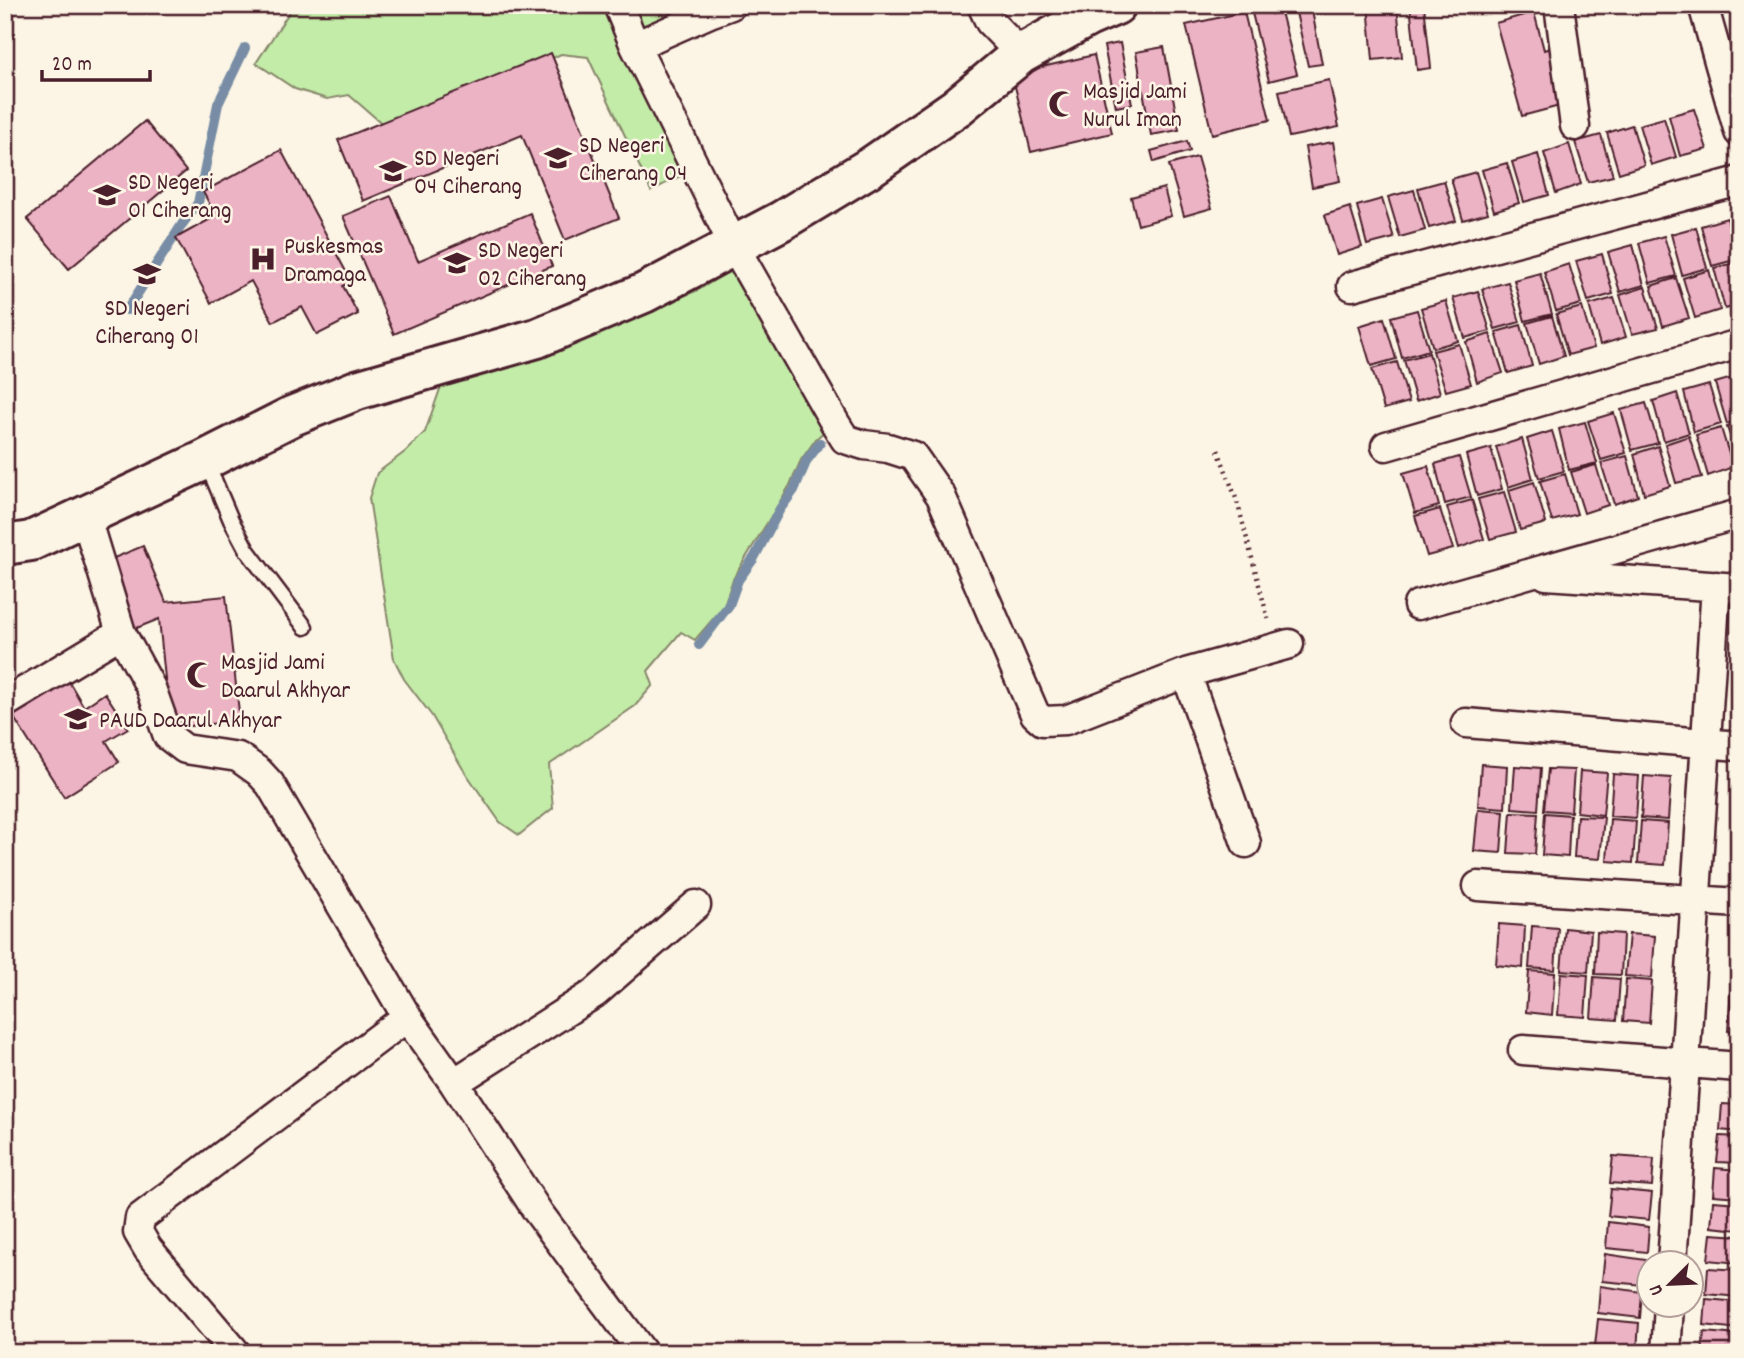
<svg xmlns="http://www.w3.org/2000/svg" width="1744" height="1358" font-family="Dekko,sans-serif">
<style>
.green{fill:#c3eca8;stroke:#86866a;stroke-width:2}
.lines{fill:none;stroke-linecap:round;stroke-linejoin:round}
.stream{stroke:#788da5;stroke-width:10}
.building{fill:#ecb3c5;stroke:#4a1f2b;stroke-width:2}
.lane-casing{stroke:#4a1f2b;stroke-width:19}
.street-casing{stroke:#4a1f2b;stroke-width:33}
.secondary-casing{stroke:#4a1f2b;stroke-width:44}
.path{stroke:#4a1f2b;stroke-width:4.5;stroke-dasharray:2 5;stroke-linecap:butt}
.lane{stroke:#fcf5e5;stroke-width:14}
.street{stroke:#fcf5e5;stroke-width:28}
.secondary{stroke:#fcf5e5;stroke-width:38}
.labels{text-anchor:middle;stroke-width:5;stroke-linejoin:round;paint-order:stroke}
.poi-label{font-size:24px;fill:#4a1f2b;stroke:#fcf5e5;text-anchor:start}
</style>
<rect width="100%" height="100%" fill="#fcf5e5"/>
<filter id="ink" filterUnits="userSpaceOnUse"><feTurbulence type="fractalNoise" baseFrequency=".0143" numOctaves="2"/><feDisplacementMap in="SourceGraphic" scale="14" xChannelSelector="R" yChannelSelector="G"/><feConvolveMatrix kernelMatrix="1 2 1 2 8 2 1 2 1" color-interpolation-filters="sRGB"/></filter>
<g filter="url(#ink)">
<!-- green -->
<path class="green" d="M294,5H658L675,41L653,50L706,163L651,191L588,57L561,54L392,132L349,95L327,99L295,89L256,63Z
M738,266L827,429L816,439L801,460L790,485L733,579L724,606L695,640L681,632L648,671L653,685L635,706L549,765L553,808L519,835L500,822L463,769L432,716L404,679L394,659L369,498L377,473L406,451L425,432L446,372L645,312L698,290Z"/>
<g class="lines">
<!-- stream -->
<path class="stream" d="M127,310L183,223L198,203L218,104L245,48
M699,645L729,605L738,580L754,558L780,509L794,490L807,460L820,443"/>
</g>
<!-- building -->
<path class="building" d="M1250,5H1269L1271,14L1281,12L1297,74L1269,81Z
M1311,5L1322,64L1308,66L1295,8Z
M1368,5H1397L1402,57L1373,60Z
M1410,5H1424L1431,68L1417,70Z
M1468,5H1497L1498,11L1468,13Z
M1244,12L1270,120L1212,134L1186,25Z
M1534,12L1544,50L1551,48L1567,104L1522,116L1496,23Z
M1120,43L1132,104L1116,107L1104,46Z
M1164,47L1179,130L1151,135L1136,52Z
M551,53L619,218L565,240L522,135L363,201L338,140Z
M1094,55L1112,133L1031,152L1012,74Z
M1329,80L1339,127L1289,137L1279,91Z
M1694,109L1707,149L1680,156L1669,116Z
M1664,118L1676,157L1651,165L1639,125Z
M145,121L186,171L69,269L27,219Z
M1632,125L1644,165L1619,173L1607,133Z
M1601,135L1613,176L1588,182L1575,142Z
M1187,141L1190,151L1154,162L1151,151Z
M1333,142L1340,181L1312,187L1305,147Z
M1569,144L1581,184L1556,193L1544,153Z
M281,150L351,281L343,286L358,314L317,335L302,307L273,322L251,281L211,303L176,238L216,216L203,192Z
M1538,154L1549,195L1524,202L1512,162Z
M1197,157L1212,208L1184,216L1169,165Z
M1507,163L1519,203L1494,211L1482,170Z
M1476,172L1488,213L1463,220L1451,179Z
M1444,181L1456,221L1429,228L1418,188Z
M1164,188L1171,216L1138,225L1131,197Z
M1414,190L1425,230L1400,237L1388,197Z
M391,196L418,261L530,213L552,266L394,334L343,216Z
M1382,199L1394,238L1367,245L1357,206Z
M1350,207L1362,247L1337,255L1325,215Z
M1727,218L1738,259L1712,266L1701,226Z
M1696,227L1707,268L1682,275L1671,234Z
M1664,236L1676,276L1650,283L1639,243Z
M1633,245L1644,285L1620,292L1608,252Z
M1602,254L1613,294L1588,301L1576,261Z
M1739,262V305L1725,309L1714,268Z
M1569,264L1581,304L1556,311L1544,272Z
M1709,270L1720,310L1695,318L1683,278Z
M1540,273L1552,314L1525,321L1514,280Z
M1676,278L1689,318L1663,326L1651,286Z
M1508,282L1520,322L1495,329L1482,289Z
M1645,287L1658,328L1632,334L1620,295Z
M1478,291L1490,331L1465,338L1453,298Z
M1614,298L1626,337L1600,345L1589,305Z
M1446,301L1458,341L1433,348L1421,308Z
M1582,307L1594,348L1568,355L1556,314Z
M1417,310L1429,350L1402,358L1391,317Z
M1552,316L1564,356L1539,364L1527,323Z
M1384,318L1396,359L1371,366L1359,326Z
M1521,325L1532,366L1508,373L1496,332Z
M1490,334L1503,373L1477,382L1466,342Z
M1459,344L1471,384L1446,391L1433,351Z
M1429,353L1440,393L1416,401L1404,360Z
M1397,362L1409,402L1384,409L1372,369Z
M1739,376V420L1727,424L1715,383Z
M1709,385L1721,424L1694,432L1684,392Z
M1677,393L1689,433L1664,441L1653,401Z
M1646,403L1658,443L1632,450L1621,410Z
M1614,413L1626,453L1601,460L1588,421Z
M1585,422L1597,463L1569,470L1559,429Z
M1739,424V463L1727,427Z
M1721,428L1733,467L1708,476L1696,435Z
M1552,431L1564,471L1539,478L1527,439Z
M1689,436L1702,477L1676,483L1665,444Z
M1522,439L1533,479L1508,487L1496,447Z
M1658,446L1670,486L1644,494L1634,454Z
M1491,448L1502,489L1477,496L1466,455Z
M1627,456L1638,496L1614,504L1601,463Z
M1459,457L1471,497L1445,504L1435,464Z
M1596,465L1608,505L1584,513L1571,472Z
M1428,466L1439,506L1415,513L1403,473Z
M1565,474L1577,514L1552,521L1540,481Z
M1534,482L1546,523L1520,530L1509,490Z
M1504,492L1516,532L1490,539L1478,499Z
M1472,500L1484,539L1459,548L1447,507Z
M1440,509L1453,549L1427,556L1415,516Z
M143,546L166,602L226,596L240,721L170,728L159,619L132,630L104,562Z
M65,675L84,707L105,693L128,728L106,741L119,762L64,797L9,710Z
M1481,764L1507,766L1505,808L1478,806Z
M1515,766L1541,768L1538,810L1512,808Z
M1548,769L1574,770L1571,812L1544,810Z
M1580,771L1607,773L1603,815L1577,812Z
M1613,774L1639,776L1636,818L1610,816Z
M1644,776L1671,778L1668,820L1641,818Z
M1478,809L1504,811L1501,853L1474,851Z
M1511,812L1538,813L1535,854L1508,853Z
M1545,813L1570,815L1568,857L1542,855Z
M1577,816L1604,817L1600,859L1574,857Z
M1610,819L1636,821L1633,863L1607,861Z
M1641,821L1668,823L1665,865L1638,863Z
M1499,924L1525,926L1523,968L1496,965Z
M1532,926L1558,928L1555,970L1529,968Z
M1565,928L1591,931L1588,972L1561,970Z
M1597,932L1623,934L1621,975L1595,974Z
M1629,934L1655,936L1652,978L1625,976Z
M1734,944H1739V987L1731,986Z
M1529,971L1555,973L1552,1015L1526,1012Z
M1561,973L1588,975L1585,1017L1558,1015Z
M1594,977L1620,979L1617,1020L1591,1018Z
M1626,979L1652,981L1649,1023L1623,1021Z
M1731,989L1739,990V1032L1728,1031Z
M1722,1104L1739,1105V1132L1720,1130Z
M1720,1136L1739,1137V1163L1717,1162Z
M1613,1156L1654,1159L1652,1186L1610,1183Z
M1715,1168L1739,1170V1197L1713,1195Z
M1611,1189L1652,1193L1649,1220L1608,1216Z
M1713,1201L1739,1203V1230L1711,1227Z
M1608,1222L1649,1227L1647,1252L1606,1248Z
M1711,1234L1739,1236V1263L1708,1260Z
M1605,1254L1646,1260L1643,1285L1602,1281Z
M1708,1268L1739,1270V1297L1706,1294Z
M1600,1286L1642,1292L1640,1318L1598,1313Z
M1706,1299L1739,1302V1329L1704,1325Z
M1598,1319L1639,1323L1637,1350L1595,1346Z
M1704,1332L1739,1335V1353H1702Z"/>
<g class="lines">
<defs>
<path id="lane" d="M206,461L231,520L247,550L305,627"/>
<path id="street" d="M618,5L635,46L734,246L835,423L845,439L864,445L888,448L913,456L941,496L1035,714L1043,721L1066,720L1186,673L1289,644
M982,5L990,22L1021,54
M1559,5L1575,126
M1703,5L1739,132
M635,46L712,12L731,5
M1352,286L1739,181
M1386,446L1739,344
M85,515L121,633L151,688L168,736L185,749L238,757L259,772L270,784L407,1017L454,1083L538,1212L643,1353
M1546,575L1739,588
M1418,605L1739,514
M1186,673L1246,843
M5,703L121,633
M1466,723L1739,746
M1478,886L1739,903
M1523,1050L1739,1067
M454,1083L595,993L696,905
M1672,1264L1716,586
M236,1353L148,1249L138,1232L140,1218L407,1017
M1666,1353L1669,1306"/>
<path id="secondary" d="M5,545L31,541L205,460L292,416L357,390L537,338L644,293L781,221L872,166L957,107L1021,54L1088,17L1116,5"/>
</defs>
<!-- lane casing -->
<use href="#lane" class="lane-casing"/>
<!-- street casing -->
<use href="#street" class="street-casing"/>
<!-- secondary casing -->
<use href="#secondary" class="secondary-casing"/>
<!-- path -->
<path class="path" d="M1218,450L1237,501L1268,619"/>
<!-- lane -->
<use href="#lane" class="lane"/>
<!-- street -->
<use href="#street" class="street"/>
<!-- secondary -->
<use href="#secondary" class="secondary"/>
</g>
</g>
<!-- icons -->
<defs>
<symbol id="mosque-bare" viewBox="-9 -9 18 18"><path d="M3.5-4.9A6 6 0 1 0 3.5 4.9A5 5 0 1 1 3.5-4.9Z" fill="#4a1f2b" stroke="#fcf5e5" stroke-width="2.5" paint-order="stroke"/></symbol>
<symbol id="school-bare" viewBox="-9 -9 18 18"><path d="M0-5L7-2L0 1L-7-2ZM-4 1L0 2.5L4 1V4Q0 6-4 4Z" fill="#4a1f2b" stroke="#fcf5e5" stroke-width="2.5" paint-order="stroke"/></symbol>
<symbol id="hospital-bare" viewBox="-9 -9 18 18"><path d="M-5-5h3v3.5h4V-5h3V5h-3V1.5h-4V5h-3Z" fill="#4a1f2b" stroke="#fcf5e5" stroke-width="2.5" paint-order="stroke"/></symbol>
</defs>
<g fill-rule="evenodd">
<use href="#mosque-bare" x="1043" y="85" width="38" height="38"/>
<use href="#school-bare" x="539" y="139" width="38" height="38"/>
<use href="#school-bare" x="374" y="152" width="38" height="38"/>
<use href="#school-bare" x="88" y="176" width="38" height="38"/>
<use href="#hospital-bare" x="244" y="240" width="38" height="38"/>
<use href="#school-bare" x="438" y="244" width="38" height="38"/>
<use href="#school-bare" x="128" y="255" width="38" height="38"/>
<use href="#mosque-bare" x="181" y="656" width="38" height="38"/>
<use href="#school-bare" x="59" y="700" width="38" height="38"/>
</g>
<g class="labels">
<!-- poi labels -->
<g class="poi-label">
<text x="1083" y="98">Masjid Jami<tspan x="1083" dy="28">Nurul Iman</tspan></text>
<text x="579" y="152">SD Negeri<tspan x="579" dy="28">Ciherang 04</tspan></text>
<text x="414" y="165">SD Negeri<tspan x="414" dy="28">04 Ciherang</tspan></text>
<text x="128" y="189">SD Negeri<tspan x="128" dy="28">01 Ciherang</tspan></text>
<text x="284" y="253">Puskesmas<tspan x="284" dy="28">Dramaga</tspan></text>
<text x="478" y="257">SD Negeri<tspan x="478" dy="28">02 Ciherang</tspan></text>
<text x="147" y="315" text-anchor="middle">SD Negeri<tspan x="147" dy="28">Ciherang 01</tspan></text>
<text x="221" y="669">Masjid Jami<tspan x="221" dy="28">Daarul Akhyar</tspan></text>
<text x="99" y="727">PAUD Daarul Akhyar</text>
</g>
</g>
<!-- margin -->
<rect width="1744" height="1358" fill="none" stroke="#fcf5e5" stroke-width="28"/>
<rect x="14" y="14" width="1716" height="1330" fill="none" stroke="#4a1f2b" stroke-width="2.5" filter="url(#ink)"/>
<!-- north arrow -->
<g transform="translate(1670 1284) rotate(246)"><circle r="33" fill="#fcf5e5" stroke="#b59f9b" stroke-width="2"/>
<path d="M0-5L12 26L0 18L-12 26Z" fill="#4a1f2b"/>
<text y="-10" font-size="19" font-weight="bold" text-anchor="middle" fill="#4a1f2b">U</text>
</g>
<!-- scale -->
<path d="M42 70v10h108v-10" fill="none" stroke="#4a1f2b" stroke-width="3.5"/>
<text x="52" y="70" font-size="21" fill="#4a1f2b" stroke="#fcf5e5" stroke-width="5" paint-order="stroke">20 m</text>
</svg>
